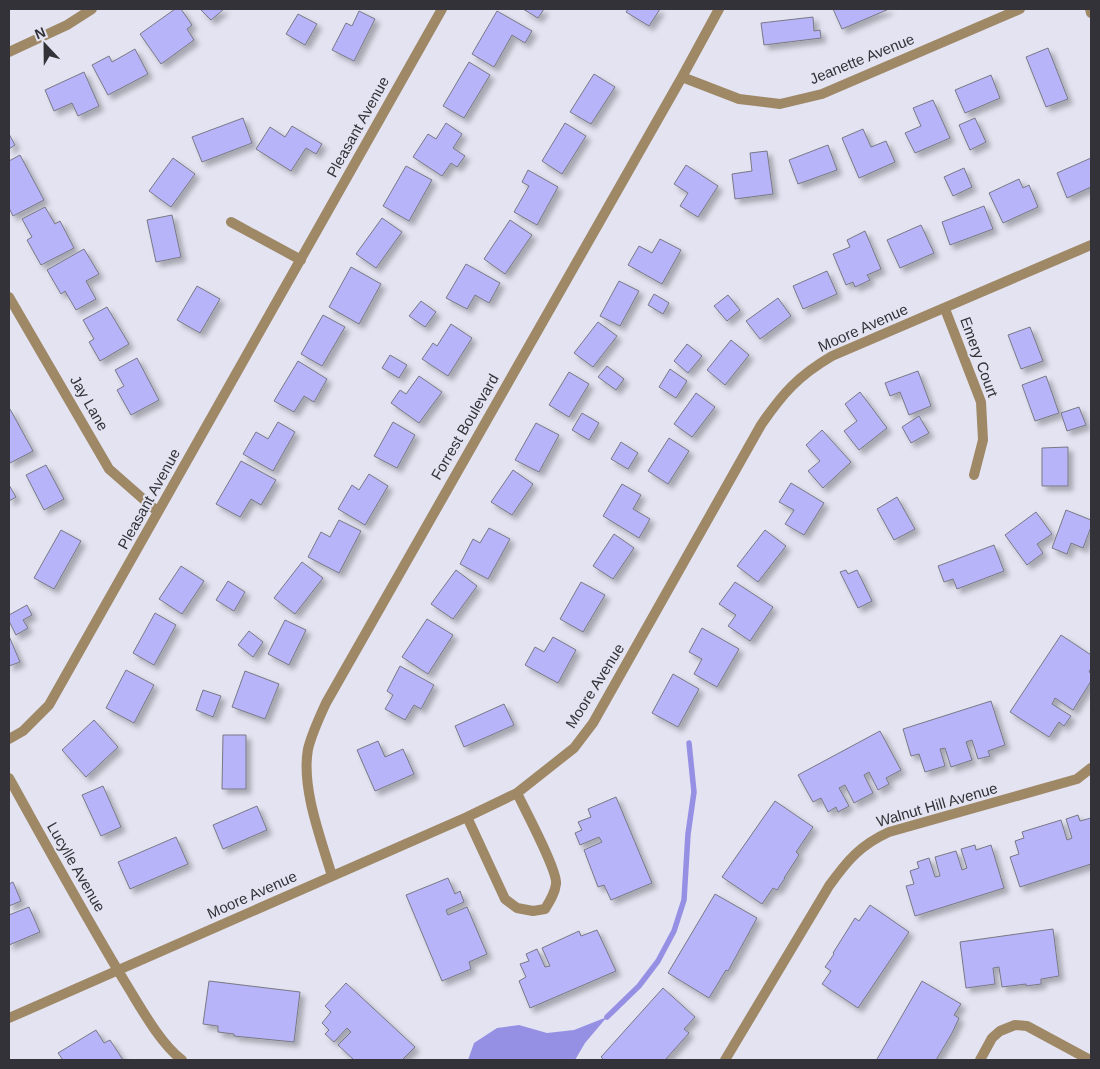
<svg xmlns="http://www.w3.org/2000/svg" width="1100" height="1069" font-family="Arial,sans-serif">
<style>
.water{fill:#9690e5}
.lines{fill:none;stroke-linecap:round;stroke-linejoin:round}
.stream{stroke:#9690e5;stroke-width:5.5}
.building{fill:#b7b4fa;stroke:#787885;filter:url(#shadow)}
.street{stroke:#9f8866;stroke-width:10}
.labels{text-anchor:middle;stroke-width:4;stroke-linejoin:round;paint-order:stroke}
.street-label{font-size:15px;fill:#323238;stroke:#e3e3f1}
</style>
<defs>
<filter id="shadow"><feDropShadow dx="4.5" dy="4.5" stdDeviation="2.5" flood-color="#0004"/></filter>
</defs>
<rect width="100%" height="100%" fill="#e3e3f1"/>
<!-- water -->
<path class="water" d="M607,1017L585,1043L575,1060H468L474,1043L497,1028L519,1025L547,1033L574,1030Z"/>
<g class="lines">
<!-- stream -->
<path class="stream" d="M607,1017L639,986L658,961L674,931L684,900L688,834L694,792L689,743"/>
</g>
<!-- building -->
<path class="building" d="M175,9H181L192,25L187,29L194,40L161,64L140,34Z
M200,9H224L211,20Z
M523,9H544L538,18Z
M628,9H660L649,26L626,12Z
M833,9H889L842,29Z
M359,11L375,19L354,61L332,50L346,23L352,26Z
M497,11L532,31L525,43L512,35L494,67L472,54Z
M298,14L317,24L305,45L286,34Z
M813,17L814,31L820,30L821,38L764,45L761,23Z
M1048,48L1068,99L1046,107L1026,57Z
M135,49L148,74L108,95L92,65L109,56L112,62Z
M469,62L490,75L464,118L443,106Z
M84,72L99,106L78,116L72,103L54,111L45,90Z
M594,74L615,87L591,124L570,112Z
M991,75L1000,98L965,113L955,90Z
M933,100L950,138L915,153L905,133L921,126L913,108Z
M243,118L252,143L202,162L192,137Z
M975,118L986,142L970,150L959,125Z
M446,123L462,134L453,148L465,156L457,167L451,163L442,176L413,157L428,134L436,139Z
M565,123L586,136L562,174L542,161Z
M292,126L322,144L316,154L306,148L291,171L256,149L270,127L285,137Z
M863,129L871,147L886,141L895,162L859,178L842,138Z
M9,134L15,145L9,149Z
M828,145L837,170L798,184L789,160Z
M767,151L773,194L735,199L732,174L752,171L750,153Z
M20,155L44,200L13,216L9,208V161Z
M173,158L195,174L171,207L149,191Z
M1091,158V187L1067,198L1057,173Z
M686,165L718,186L698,217L680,206L688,193L674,184Z
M406,166L432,180L409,221L383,206Z
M964,168L972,187L953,196L944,177Z
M528,170L558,187L537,225L514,212L529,186L522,182Z
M1019,179L1023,188L1029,185L1038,207L1003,223L989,193Z
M984,206L993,229L950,245L942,222Z
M45,207L55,224L60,221L74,248L41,265L27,240L32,237L22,219Z
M172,215L181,257L156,262L147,220Z
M382,218L402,232L376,268L356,254Z
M510,220L532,235L505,274L484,259Z
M921,225L934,253L900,268L887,240Z
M865,231L881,269L867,275L870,280L855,287L853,282L846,285L833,254L850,247L847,240Z
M660,239L681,250L662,284L628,265L639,246L652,253Z
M84,249L99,274L86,281L96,299L76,310L65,291L61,294L47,270Z
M466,264L500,283L489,303L475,295L467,309L446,298Z
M351,267L381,284L359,324L329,307Z
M827,271L837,294L803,309L793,286Z
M619,281L639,291L620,326L600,316Z
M197,286L220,299L200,333L177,320Z
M654,294L669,303L663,314L648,305Z
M728,295L740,310L727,321L714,306Z
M778,298L791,316L760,339L746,321Z
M421,301L436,312L425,327L409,316Z
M107,307L129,344L100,361L89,342L94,339L83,320Z
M323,315L345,327L322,366L301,354Z
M598,322L617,336L593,367L574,353Z
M451,324L472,338L448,376L422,359L433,343L437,346Z
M1030,327L1043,361L1021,369L1008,335Z
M731,340L749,355L725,385L707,370Z
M687,344L702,356L688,373L674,361Z
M390,355L407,365L399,378L382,368Z
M137,358L159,400L131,415L117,390L124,386L115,370Z
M298,361L327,379L314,402L304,396L294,412L274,401Z
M607,366L624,379L616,390L598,377Z
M670,369L687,381L676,398L659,387Z
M918,371L931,406L909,415L900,392L890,396L885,383Z
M569,372L589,384L569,417L549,405Z
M419,376L442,392L419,423L391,403L400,390L406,394Z
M1046,376L1059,413L1035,421L1022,385Z
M860,392L887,428L859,450L844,431L857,421L845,404Z
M696,393L715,407L692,437L674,424Z
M1079,407L1086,425L1067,431L1061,413Z
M10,409L33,451L10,463L9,460V410Z
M582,413L599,423L589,440L572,430Z
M919,416L929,433L911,443L902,427Z
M278,422L295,432L273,471L243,454L256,432L268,439Z
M393,422L415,435L397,468L374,456Z
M536,423L559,435L539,472L515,460Z
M822,430L851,462L823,488L808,471L820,461L806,445Z
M669,438L689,451L668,484L648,471Z
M621,442L638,453L628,469L611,459Z
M1068,447V486H1042V448Z
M241,461L276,480L261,505L251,499L240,517L216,504Z
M46,465L64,499L44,510L26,475Z
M513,470L533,484L512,515L491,502Z
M369,474L388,486L365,525L338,509L352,485L359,490Z
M791,483L824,503L804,535L785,524L794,510L779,502Z
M622,484L641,495L633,509L650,519L639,538L603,516Z
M9,485L16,497L9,501Z
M897,497L915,529L894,540L877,509Z
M1066,510L1091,520V527L1083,548L1071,543L1067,554L1052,548Z
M1036,512L1052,534L1037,544L1043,553L1027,565L1005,535Z
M339,520L361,531L339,573L308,557L321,532L330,537Z
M489,528L510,539L488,579L460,564L473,539L480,543Z
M61,530L81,541L54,589L34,578Z
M765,530L786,546L758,582L737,566Z
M614,534L634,548L613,579L593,566Z
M994,545L1004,571L957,589L953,579L944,582L938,566Z
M302,562L323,578L295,614L274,598Z
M181,566L204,581L182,614L159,599Z
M456,570L477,586L453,619L431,604Z
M846,570L848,574L857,570L872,601L858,608L840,572Z
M228,581L245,592L234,611L216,600Z
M581,582L605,595L583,632L560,619Z
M735,582L773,607L750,641L728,626L736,615L719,604Z
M27,605L32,615L23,620L28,628L16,635L9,621V615Z
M155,613L176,625L154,665L133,653Z
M427,619L453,635L428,674L402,657Z
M285,620L306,630L289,665L268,654Z
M702,628L739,649L717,687L694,674L702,659L689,652Z
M249,631L263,642L253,657L238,645Z
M1061,635L1091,655V668L1089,672L1091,673V681L1073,710L1055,698L1052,704L1071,716L1064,726L1059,722L1049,737L1010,712Z
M9,636L20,662L9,666Z
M553,637L576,650L558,683L525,665L535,647L544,652Z
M400,666L434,685L421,709L414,705L405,720L385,709L393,695L387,691Z
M126,670L154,685L134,723L106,708Z
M245,671L279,684L265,719L232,707Z
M673,674L699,689L678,727L652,713Z
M203,690L221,696L213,717L196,710Z
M991,701L1005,745L988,751L990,756L978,759L972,740L966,742L972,760L951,767L945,748L940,749L945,766L925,772L919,754L911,756L903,729Z
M504,704L514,725L464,747L455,726Z
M94,720L118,747L86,777L62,750Z
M880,731L901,770L886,778L889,784L878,790L869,772L864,775L873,793L854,803L845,785L839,788L849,806L838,812L836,807L828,812L821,798L813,802L798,775Z
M223,735H246V789H222Z
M378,741L385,757L403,749L414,774L375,791L357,750Z
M103,786L121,827L101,836L82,795Z
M616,797L652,883L611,900L604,885L598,887L584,850L602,842L599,837L580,845L575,833L582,830L578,822L591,817L588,809Z
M775,801L813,827L796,852L799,855L784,878H785L777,890L773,888L762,904L722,877Z
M257,806L267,830L223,849L213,825Z
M1078,815L1080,821L1091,818V864L1020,887L1010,857L1019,854L1015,841L1024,838L1022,832L1061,820L1067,840L1072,838L1066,819Z
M176,837L188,864L130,889L118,862Z
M975,845L976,850L991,845L1004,888L915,916L906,886L914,884L910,871L919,868L917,862L929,858L935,877L940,876L935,857L956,851L962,870L967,868L961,849Z
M448,878L455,894L460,891L464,902L446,910L448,915L467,907L487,954L469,962L471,969L442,981L406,895Z
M13,882L21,901L9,906V884Z
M715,894L757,918L728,971L726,970L709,998L668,973Z
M870,905L909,932L858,1008L822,984L831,971L825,967L834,954L833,953L855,918L859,921Z
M29,907L40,932L9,945V915Z
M1053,929L1059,976L1041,979V984L1026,986V984L1002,987L999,967L993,968L995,984L966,988L960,942Z
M597,930L616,971L530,1008L519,981L526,977L520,964L529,961L526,954L537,949L545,967L550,966L542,948L579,931L581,936Z
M209,981L300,992L294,1042L234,1036V1034L218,1032V1026L203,1024Z
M922,981L961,1004L954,1015L959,1018L952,1033L936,1060H878L877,1059Z
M346,983L415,1047L402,1060H354L338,1045L351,1032L347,1028L334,1042L325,1034L329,1030L322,1023L331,1012L325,1006Z
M663,988L695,1017L684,1029L689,1033L665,1060H604L601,1057Z
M96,1030L104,1043L110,1040L123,1060H63L58,1053Z"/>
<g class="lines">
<!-- street -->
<path class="street" d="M1090,9L1091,13
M9,52L67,25L92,9
M682,77L739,99L780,104L822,94L1020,9
M231,222L301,260
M9,297L109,469L158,512
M945,309L981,402L983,440L974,475
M9,739L23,731L49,705L442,9
M9,778C48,848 86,918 128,987C142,1010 161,1044 182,1060
M467,817L505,899L517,908L533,911L545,909C550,901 555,893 556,884C558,871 524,808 517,793
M332,876C321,839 301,788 308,749C312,733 319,718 326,703L682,77L719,9
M9,1018L467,817L517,793L574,748L593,723L761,425C783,393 798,376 832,356L1091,245
M725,1060L829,886C847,861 860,845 889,832L1077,779L1091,768
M980,1060L992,1038L1000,1031L1015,1025L1027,1026L1090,1060"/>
</g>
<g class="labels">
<!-- street labels -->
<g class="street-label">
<text transform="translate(862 59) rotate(-22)" y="5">Jeanette Avenue</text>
<text transform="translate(358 127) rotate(-61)" y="5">Pleasant Avenue</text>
<text transform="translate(863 328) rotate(-24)" y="5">Moore Avenue</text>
<text transform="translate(979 357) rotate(70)" y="5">Emery Court</text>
<text transform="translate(89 403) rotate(60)" y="5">Jay Lane</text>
<text transform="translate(465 427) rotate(-60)" y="5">Forrest Boulevard</text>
<text transform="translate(149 499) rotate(-61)" y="5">Pleasant Avenue</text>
<text transform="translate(595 686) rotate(-58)" y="5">Moore Avenue</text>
<text transform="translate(937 805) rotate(-16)" y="5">Walnut Hill Avenue</text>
<text transform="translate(76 867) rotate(60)" y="5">Lucylle Avenue</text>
<text transform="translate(252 895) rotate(-24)" y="5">Moore Avenue</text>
</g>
</g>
<!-- border -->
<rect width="1100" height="1069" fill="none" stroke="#323238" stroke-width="20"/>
<!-- north arrow -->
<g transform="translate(45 45) rotate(338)" stroke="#e3e3f1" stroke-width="4" paint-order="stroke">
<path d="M0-4L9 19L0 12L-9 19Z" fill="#323238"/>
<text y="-8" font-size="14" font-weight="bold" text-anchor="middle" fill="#323238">N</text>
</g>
</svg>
